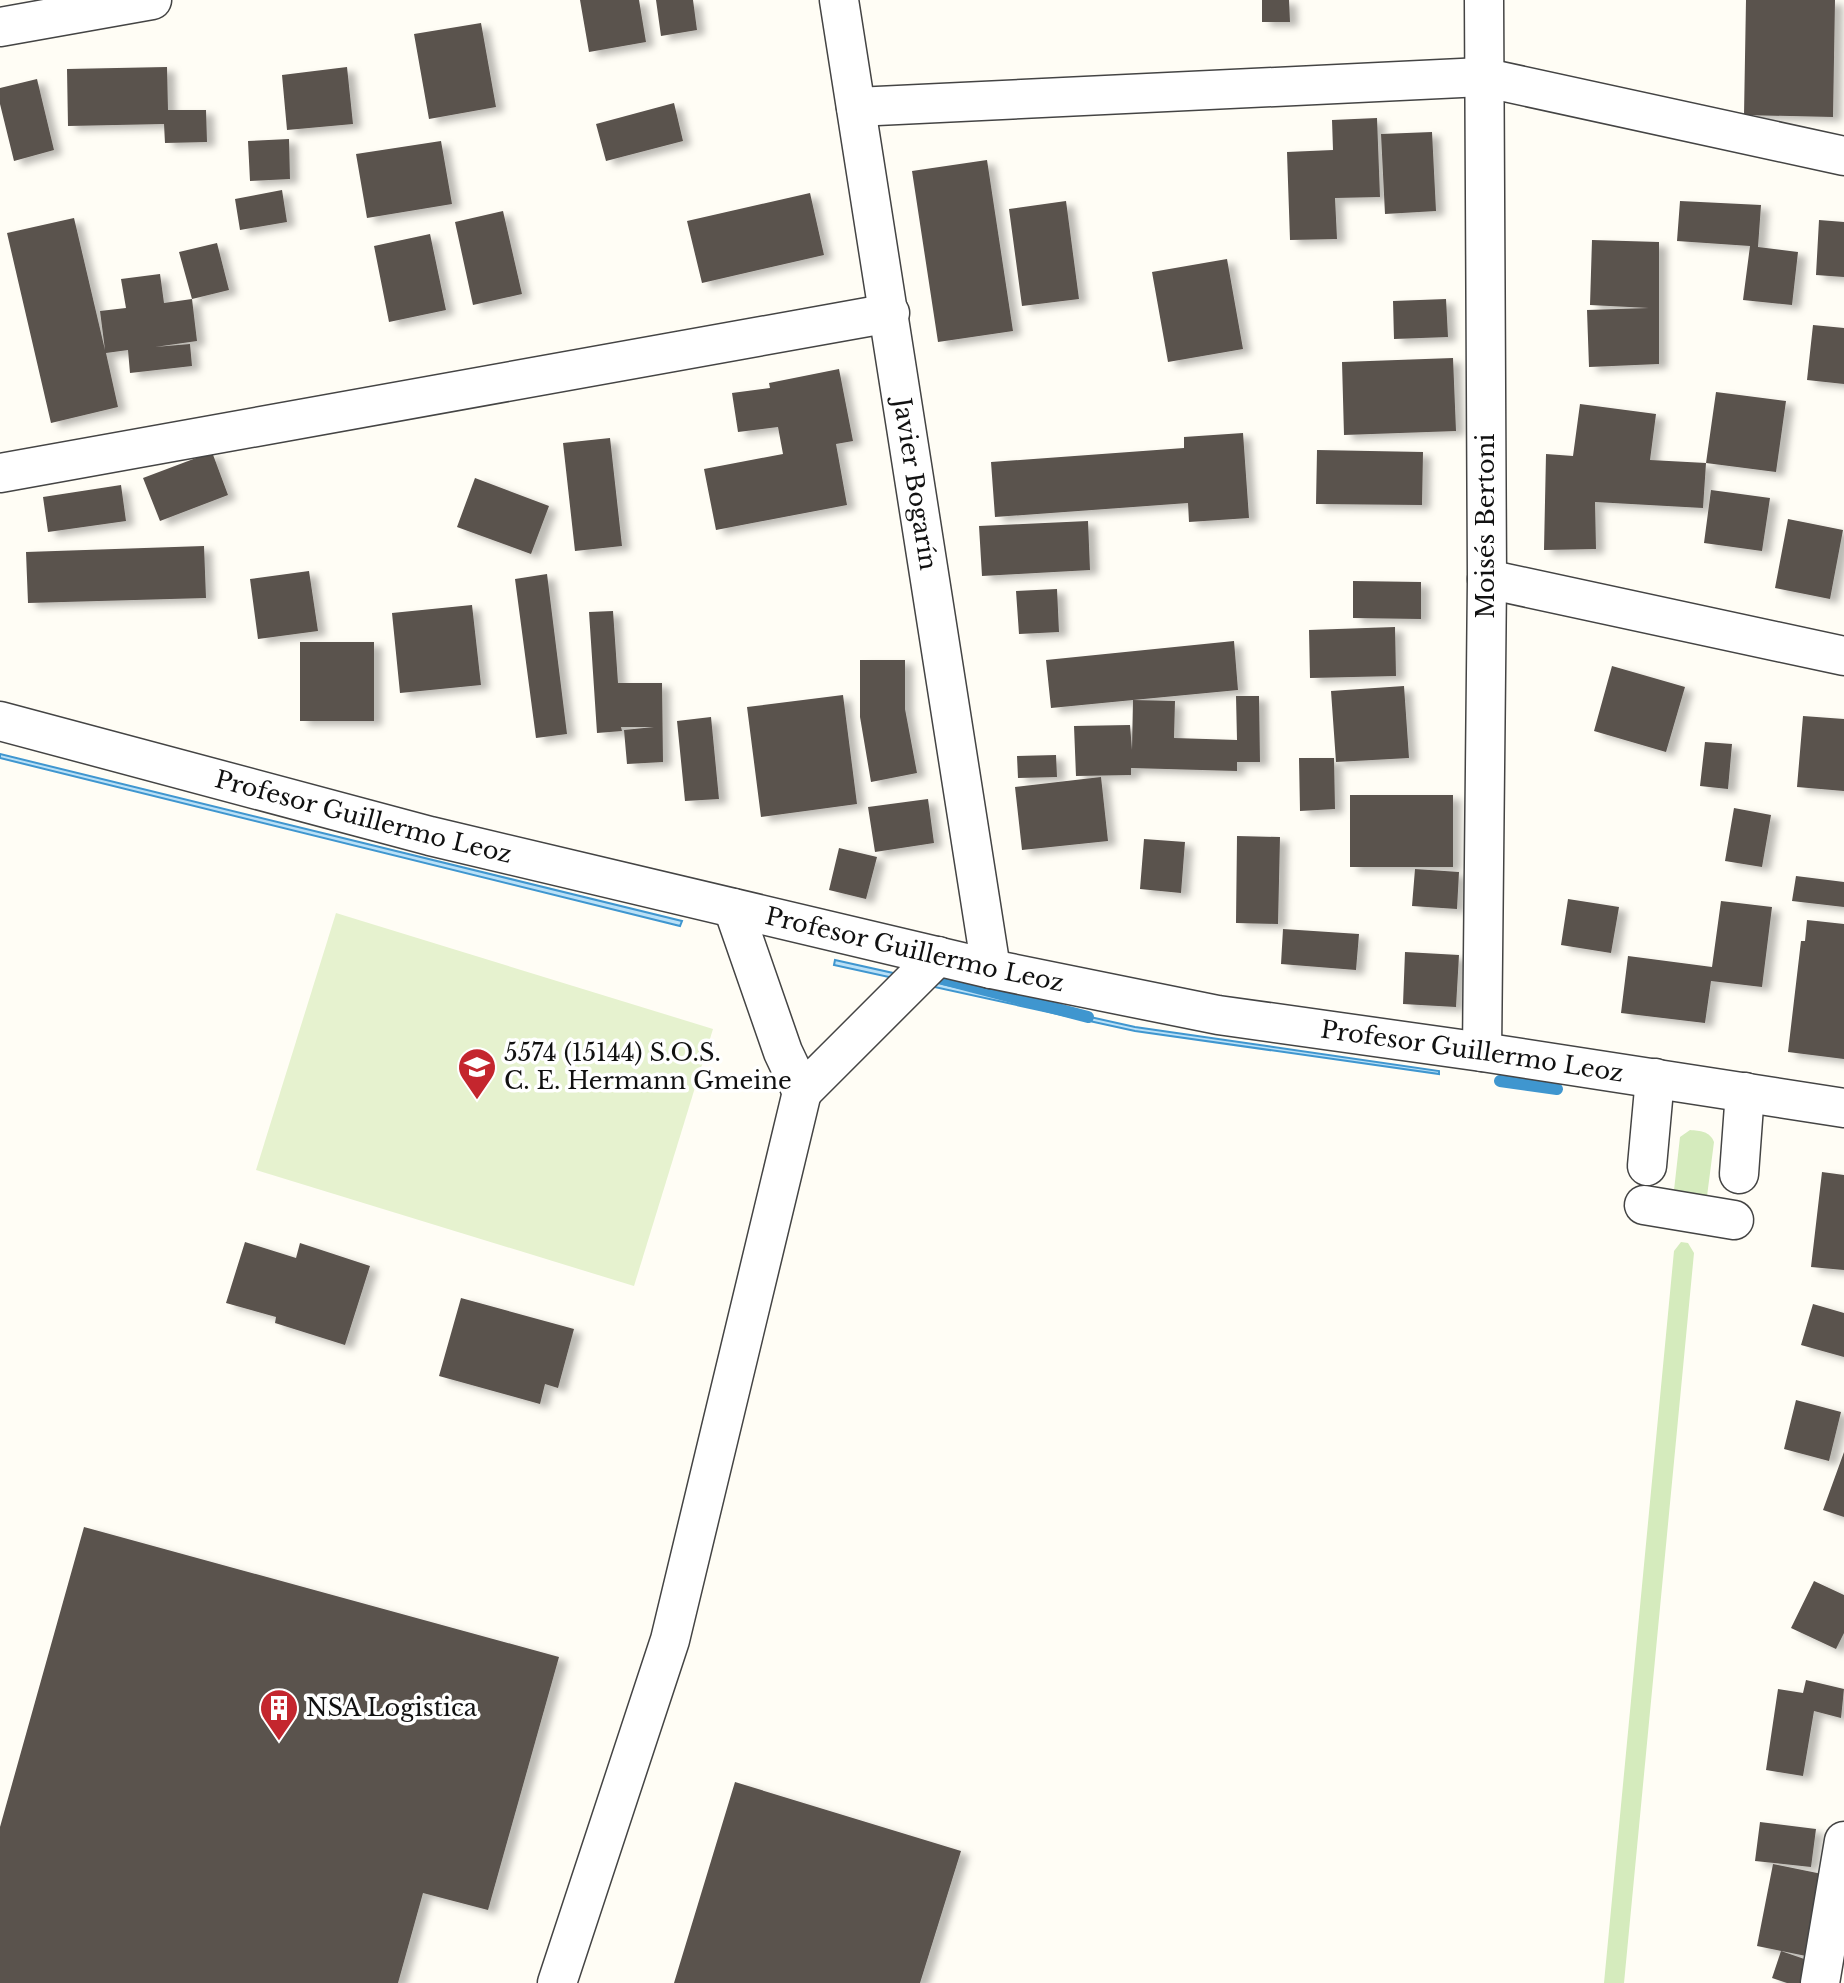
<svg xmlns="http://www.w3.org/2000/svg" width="1844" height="1983" font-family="'Libre Baskerville',serif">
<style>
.green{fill:#d5ebbd}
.pitch{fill:#e6f2cf}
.water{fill:#b9e0f7;stroke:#3f96cf;stroke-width:2}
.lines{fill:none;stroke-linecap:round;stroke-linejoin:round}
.stream{stroke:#3f96cf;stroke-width:12}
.building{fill:#5a524d;filter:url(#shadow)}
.minor-casing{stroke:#444;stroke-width:41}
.minor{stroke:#fff;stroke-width:38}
.labels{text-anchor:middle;stroke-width:7;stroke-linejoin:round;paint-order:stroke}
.street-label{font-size:24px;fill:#111;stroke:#fff}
.poi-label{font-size:24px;fill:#111;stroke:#fff;text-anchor:start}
</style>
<defs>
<filter id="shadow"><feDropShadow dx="8" dy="4.5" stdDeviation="3.5" flood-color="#0004"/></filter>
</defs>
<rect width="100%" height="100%" fill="#fffdf5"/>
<!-- green -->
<path class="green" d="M1690,1130C1700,1131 1710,1131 1714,1142L1706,1204L1673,1199L1680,1137Z
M1681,1242L1688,1243L1694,1253L1624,1983H1604L1674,1251Z"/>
<!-- pitch -->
<path class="pitch" d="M336,913L713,1029L634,1286L256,1170Z"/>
<!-- water -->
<path class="water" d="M0,754L682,921L680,926L0,758Z
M835,960L1135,1027L1439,1071V1074L1135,1031L834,965Z"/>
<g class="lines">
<!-- stream -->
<path class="stream" d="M943,979L1088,1017
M1500,1081L1557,1089"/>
</g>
<!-- building -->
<path class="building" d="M580,0H639L646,42L589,52Z
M656,0H693L697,30L661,36Z
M1262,0H1289L1290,22H1262Z
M1746,0H1835L1833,117L1744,115Z
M481,23L496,107L429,119L414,34Z
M167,67L168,110H206L207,142L165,143L164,124L68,126L67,69Z
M347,67L353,124L287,130L282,75Z
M37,79L54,150L14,161L0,104V88Z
M674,103L683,141L606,161L596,124Z
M1377,118L1380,197L1335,198L1337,239L1290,240L1287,152L1333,150L1332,120Z
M1432,132L1436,211L1385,214L1381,134Z
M289,139L290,179L250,181L248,141Z
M441,141L452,204L367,218L356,154Z
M987,160L1013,331L938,342L912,171Z
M282,190L287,222L240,230L235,199Z
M810,193L824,255L702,283L687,221Z
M1066,201L1079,299L1022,306L1009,209Z
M1680,201L1761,205L1758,247L1798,252L1792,305L1743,300L1750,246L1677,241Z
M503,211L522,294L473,305L455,222Z
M74,218L105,350L100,311L126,308L121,279L160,274L164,303L192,299L179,252L217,243L229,290L192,299L197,341L155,347L190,344L192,366L130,373L128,350L106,353L118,407L51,423L7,233Z
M1819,220L1844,222V277L1816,275Z
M430,234L446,310L389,322L374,246Z
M1592,240L1659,242V364L1589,367L1587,310L1649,308L1590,305Z
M1227,259L1243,349L1168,362L1152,272Z
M1446,299L1448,337L1394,339L1393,301Z
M1813,325L1844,328V384L1807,380Z
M1453,358L1456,431L1344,435L1342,362Z
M839,369L853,441L836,444L847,505L716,530L704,469L783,454L778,427L738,432L732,393L770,388L769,383Z
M1716,392L1786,401L1776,472L1706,463Z
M1580,404L1656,414L1650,460L1706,463L1703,508L1595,502L1596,549L1544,550L1546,454L1573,456Z
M1243,433L1249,518L1189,522L1188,503L995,517L991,462L1184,448V437Z
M610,438L622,546L575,551L563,443Z
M1317,450L1423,452L1422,505L1316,504Z
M212,452L228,495L160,521L143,478Z
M475,478L549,506L531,554L457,527Z
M121,485L126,521L48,532L43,497Z
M1711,490L1770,498L1762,551L1704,543Z
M1788,519L1843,530L1830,599L1775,588Z
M1088,521L1090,570L982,576L979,526Z
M204,546L206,598L28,603L26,552Z
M309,571L318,631L258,639L250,579Z
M547,574L567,734L536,738L515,579Z
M1353,581L1421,582V619L1353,618Z
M1057,589L1059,632L1019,634L1016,591Z
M472,605L481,685L400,693L392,613Z
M613,611L618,683H662L663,762L627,764L624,730L654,727H621L622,731L597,733L589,612Z
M1395,627L1396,676L1310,678L1309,630Z
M1234,641L1238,690L1133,700L1175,701L1174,738L1237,740L1236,696H1259L1260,762H1237V771L1131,768V775L1076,776L1074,726L1130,725L1132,750L1133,700L1051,708L1046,660Z
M300,642H374V721H300Z
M860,660H905V709L917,773L871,782L860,717Z
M1612,666L1685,687L1666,752L1594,731Z
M1404,686L1409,758L1336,762L1331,691Z
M843,695L857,804L761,817L747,707Z
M1803,716L1844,719V791L1797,787Z
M711,717L719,799L685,801L677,721Z
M1705,742L1732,744L1728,789L1700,786Z
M1056,755L1057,777L1018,778L1017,756Z
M1299,758H1334L1335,809L1300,811Z
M1101,777L1108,841L1022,850L1015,787Z
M1350,795H1453V867H1350Z
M928,799L934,843L875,852L868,807Z
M1734,808L1771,815L1762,867L1725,861Z
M1237,836L1280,837L1278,924L1236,923Z
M1144,839L1185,842L1181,893L1140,889Z
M839,848L877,857L866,899L829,890Z
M1415,869L1459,872L1457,909L1412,906Z
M1796,876L1844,882V907L1792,901Z
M1568,899L1619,907L1611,953L1561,945Z
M1721,901L1772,907L1762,987L1711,981L1705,1023L1621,1013L1628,956L1712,967Z
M1807,920L1844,924V1059L1788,1052L1801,941H1805Z
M1283,929L1359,934L1356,970L1281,964Z
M1405,952L1459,955L1456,1007L1403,1004Z
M1822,1172L1844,1175V1270L1811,1267Z
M245,1242L296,1258L300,1243L370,1266L345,1345L275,1323L276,1317L226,1303Z
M461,1298L574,1329L558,1388L545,1384L540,1404L439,1376Z
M1813,1304L1844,1313V1357L1801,1345Z
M1796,1400L1841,1412L1829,1461L1784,1449Z
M1844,1452V1517L1823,1510Z
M84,1527L559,1657L488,1910L423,1893L398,1983H0V1827Z
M1814,1581L1844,1595V1633L1836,1649L1791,1628Z
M1806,1680L1844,1689L1841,1718L1814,1711L1803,1776L1766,1770L1778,1689L1803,1693Z
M735,1782L961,1851L920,1983H674Z
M1760,1822L1816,1829L1811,1867L1755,1861Z
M1773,1864L1827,1875L1811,1957L1757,1946Z
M1781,1951L1816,1963L1809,1983H1787L1772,1978Z"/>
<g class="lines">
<defs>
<g id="minor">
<path id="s1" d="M839,0L991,969"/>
<path d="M0,27L152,0"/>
<path d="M856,107L1482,77L1844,156"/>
<path d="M0,473L890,313"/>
<path d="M1487,579L1844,656"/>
<path id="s2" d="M0,721L430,836L991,969L1218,1015L1482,1052L1844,1108"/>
<path d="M733,908L783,1052L802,1092L938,956"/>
<path d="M1482,1052L1487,579L1484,0"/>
<path d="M1647,1166L1655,1078"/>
<path d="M1739,1174L1745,1092"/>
<path d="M1644,1205L1734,1220"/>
<path d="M557,1983L670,1640L802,1092"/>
<path d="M1820,1983L1844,1841"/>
</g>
</defs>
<!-- minor casing -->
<use href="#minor" class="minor-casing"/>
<!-- minor -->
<use href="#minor" class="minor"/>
</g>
<!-- icons -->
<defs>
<symbol id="school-pin" viewBox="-11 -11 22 30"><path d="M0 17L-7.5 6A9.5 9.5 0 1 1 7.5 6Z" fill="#c4262e" stroke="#fff"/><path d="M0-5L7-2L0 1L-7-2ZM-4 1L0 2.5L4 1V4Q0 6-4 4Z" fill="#fff"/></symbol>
<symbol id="building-pin" viewBox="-11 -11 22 30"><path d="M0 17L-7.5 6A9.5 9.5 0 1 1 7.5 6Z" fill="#c4262e" stroke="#fff"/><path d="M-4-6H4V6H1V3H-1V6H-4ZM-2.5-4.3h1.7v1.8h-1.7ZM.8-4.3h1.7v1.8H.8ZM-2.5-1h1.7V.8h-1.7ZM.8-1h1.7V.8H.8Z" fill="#fff"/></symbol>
</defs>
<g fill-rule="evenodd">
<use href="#school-pin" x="455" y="1045" width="44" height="60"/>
<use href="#building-pin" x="257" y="1686" width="44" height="60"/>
</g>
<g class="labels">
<!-- street labels -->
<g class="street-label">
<text dy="8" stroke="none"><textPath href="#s1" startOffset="490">Javier Bogarín</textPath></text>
<text transform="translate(1486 526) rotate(-90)" y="8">Moisés Bertoni</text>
<text dy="8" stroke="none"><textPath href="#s2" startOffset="376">Profesor Guillermo Leoz</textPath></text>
<text dy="8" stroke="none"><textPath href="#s2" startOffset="943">Profesor Guillermo Leoz</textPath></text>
<text dy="8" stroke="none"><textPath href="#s2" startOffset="1510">Profesor Guillermo Leoz</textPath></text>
</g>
<!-- poi labels -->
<g class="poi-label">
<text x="504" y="1061">5574 (15144) S.O.S.<tspan x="504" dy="28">C. E. Hermann Gmeine</tspan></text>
<text x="306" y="1716">NSA Logistica</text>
</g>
</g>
</svg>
